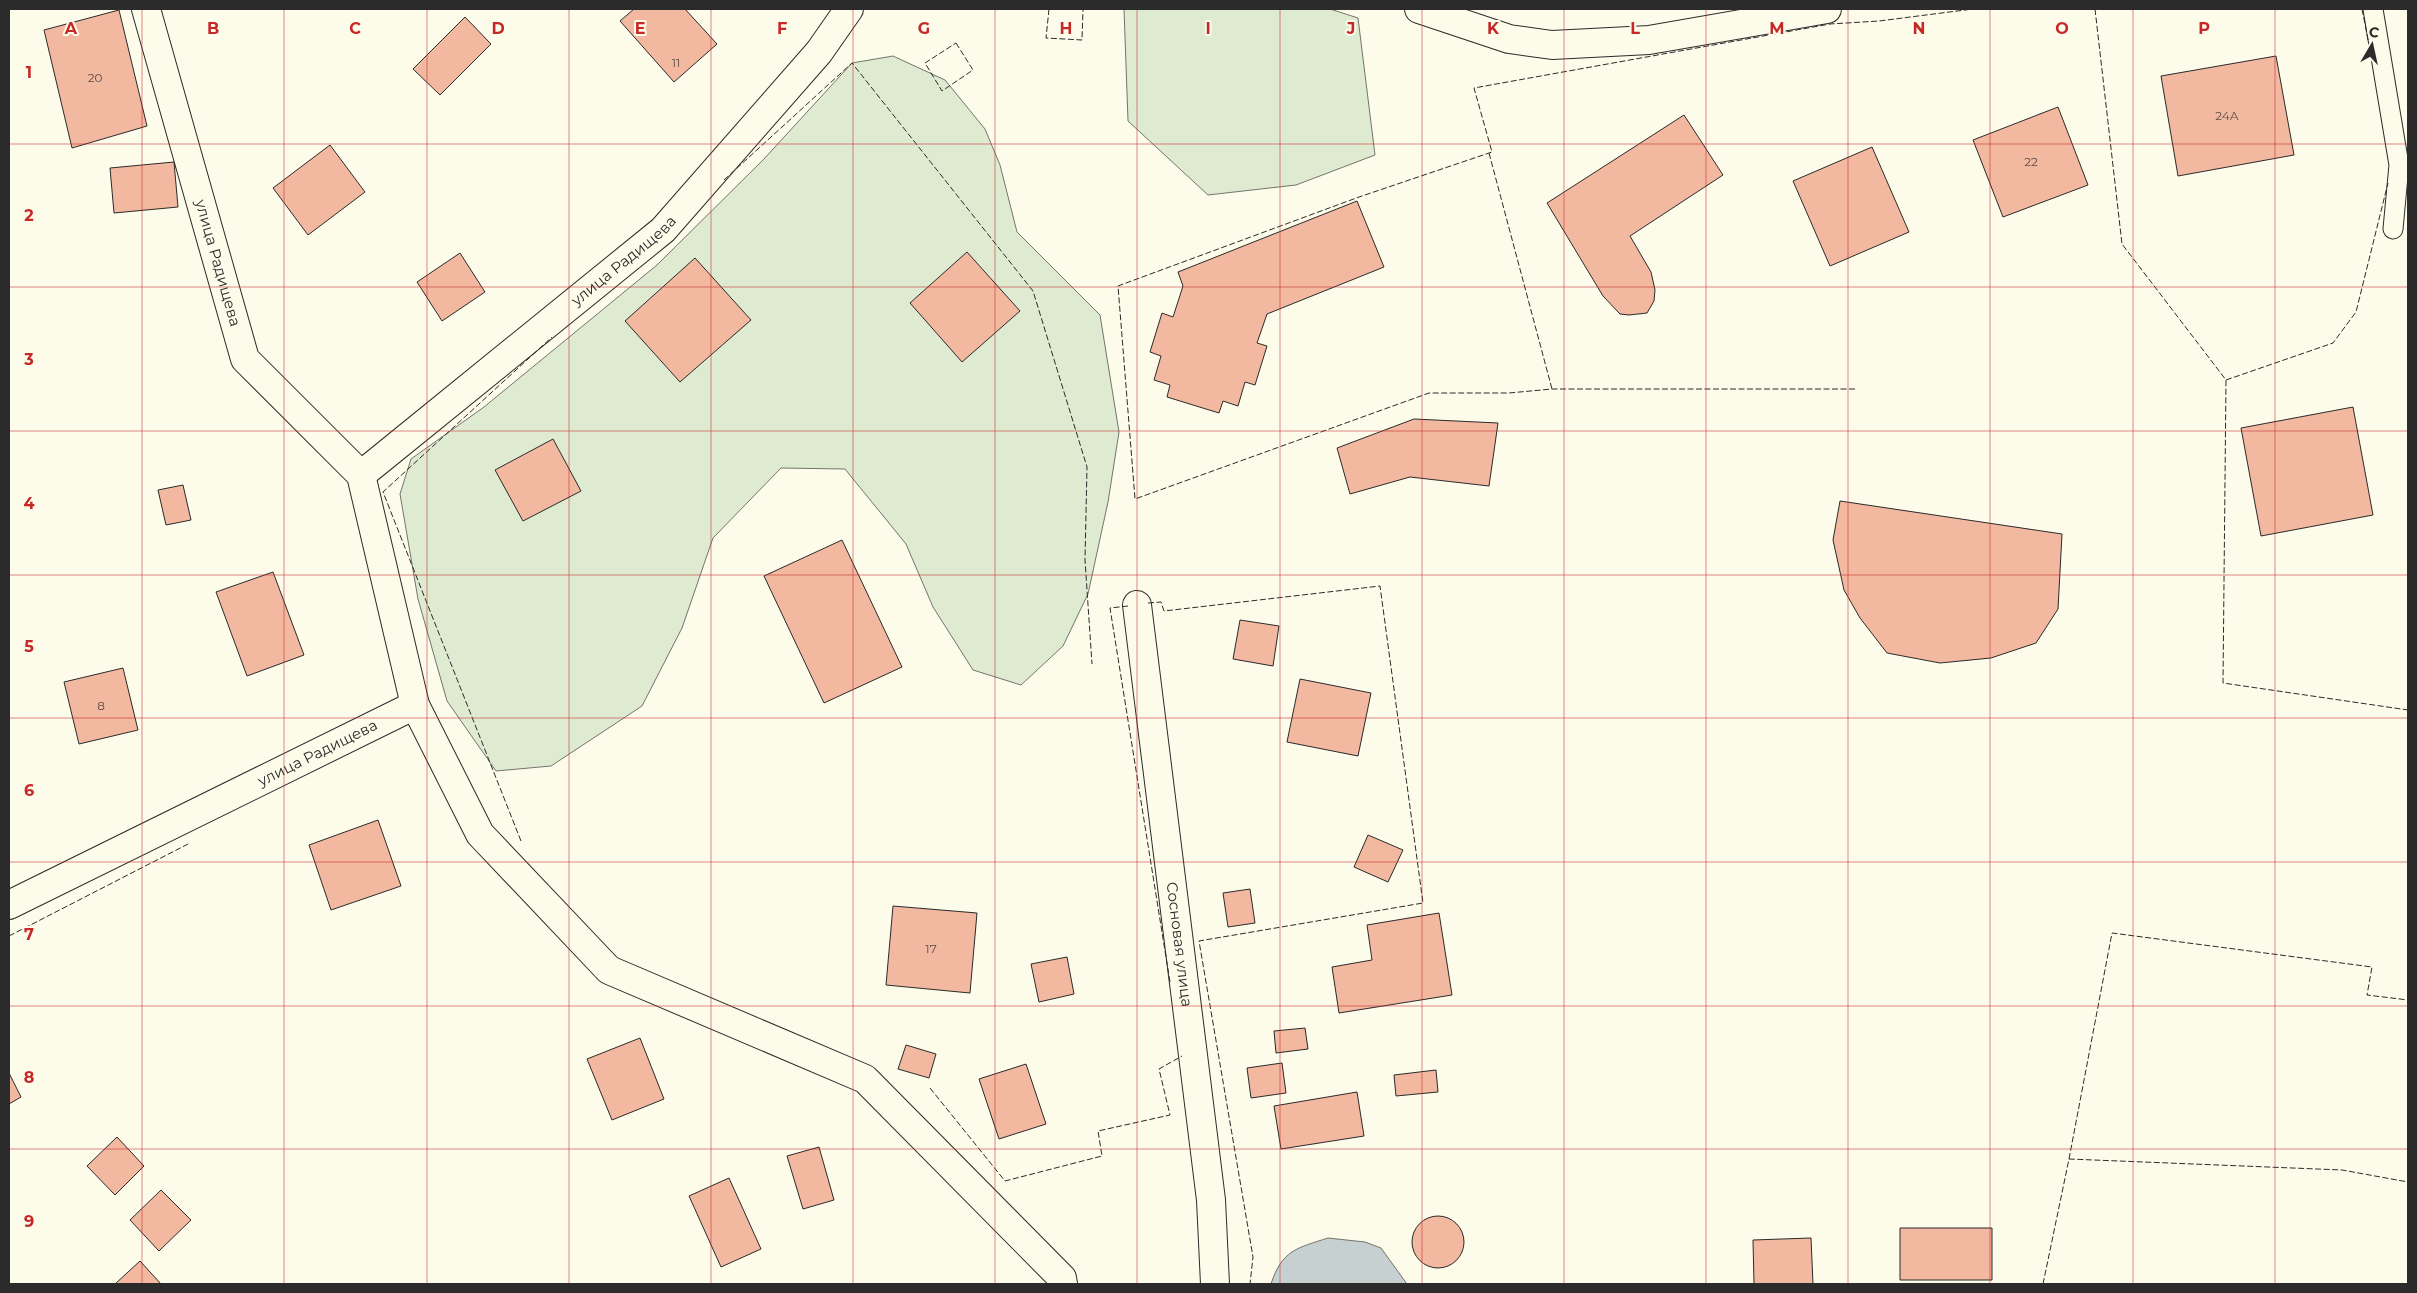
<svg xmlns="http://www.w3.org/2000/svg" width="2417" height="1293" font-family="Montserrat,sans-serif">
<style>
.green{fill:#deebd1;stroke:#74746e}
.water{fill:#c7d0d0;stroke:#74746e}
.building{fill:#f2b8a0;stroke:#2b2b2b}
.lines{fill:none;stroke-linecap:round;stroke-linejoin:round}
.lane-casing{stroke:#2b2b2b;stroke-width:21}
.street-casing{stroke:#2b2b2b;stroke-width:30}
.lane{stroke:#fdfbea;stroke-width:19}
.street{stroke:#fdfbea;stroke-width:28}
.fence{stroke:#2b2b2b;stroke-width:1;stroke-dasharray:6 2.5;stroke-linecap:butt}
.grid{fill:none;stroke:#c62828;stroke-width:1;stroke-opacity:0.55}
.labels{text-anchor:middle;stroke-width:4;stroke-linejoin:round;paint-order:stroke}
.number-label{font-size:12px;fill:#5d4e48}
.street-label{font-size:15px;fill:#2b2b2b;stroke:#fdfbea}
.grid-label{font-size:16px;text-anchor:middle;font-weight:bold;fill:#c62828;stroke:#fdfbea;stroke-width:4;stroke-linejoin:round;paint-order:stroke}
</style>
<rect width="100%" height="100%" fill="#fdfbea"/>
<!-- green -->
<path class="green" d="M1124,9H1330L1358,18L1375,155L1296,185L1208,195L1128,121Z
M893,56L945,80L985,129L1000,165L1017,232L1100,315L1119,432L1108,502L1088,594L1063,646L1021,685L973,670L933,607L906,544L845,469L781,468L713,538L682,628L642,706L551,766L496,771L447,701L418,599L400,494L411,459L484,407L657,265L763,160L852,63Z"/>
<!-- water -->
<path class="water" d="M1328,1238L1365,1242L1381,1248L1407,1284H1271C1282,1250 1297,1248 1328,1238Z"/>
<!-- building -->
<path class="building" d="M634,9H685L717,44L674,82L620,21Z
M119,10L147,126L72,148L44,30Z
M465,17L491,44L440,95L413,69Z
M2276,56L2294,155L2178,176L2161,76Z
M2058,107L2088,185L2003,217L1973,140Z
M1684,115L1723,175L1630,236L1651,272L1655,290L1654,301L1647,313L1629,315L1620,314L1603,296L1547,203Z
M330,145L365,192L308,235L273,188Z
M1872,147L1909,232L1830,266L1793,181Z
M174,162L178,207L114,213L110,168Z
M1357,201L1384,267L1267,314L1257,343L1267,346L1255,385L1245,382L1238,406L1223,401L1219,413L1167,397L1170,385L1154,380L1161,356L1150,352L1162,313L1173,317L1183,286L1178,272Z
M967,252L1020,311L962,362L910,303Z
M460,253L485,292L442,321L417,282Z
M695,258L751,320L680,382L625,321Z
M2353,407L2373,515L2261,536L2241,428Z
M1414,419L1498,423L1489,486L1410,477L1350,494L1337,448Z
M553,439L581,491L523,521L495,470Z
M183,485L191,520L166,525L158,490Z
M1840,501L2062,534L2058,609L2036,643L1991,658L1940,663L1887,653L1860,618L1844,590L1833,540Z
M842,540L902,667L824,703L764,576Z
M273,572L304,655L247,676L216,592Z
M1240,620L1279,626L1273,666L1233,659Z
M123,668L138,730L79,744L64,682Z
M1300,679L1371,693L1358,756L1287,742Z
M378,820L401,886L331,910L309,845Z
M1368,835L1403,850L1388,882L1354,867Z
M1250,889L1255,923L1228,927L1223,893Z
M893,906L977,913L970,993L886,985Z
M1439,913L1452,995L1339,1013L1332,967L1372,960L1367,925Z
M1067,957L1074,994L1039,1002L1031,964Z
M1305,1028L1308,1049L1276,1053L1274,1031Z
M640,1038L664,1099L612,1120L587,1059Z
M906,1045L936,1054L929,1078L898,1069Z
M1282,1063L1286,1093L1251,1098L1247,1068Z
M1026,1064L1046,1124L999,1139L979,1079Z
M1436,1070L1438,1092L1396,1096L1394,1075Z
M9,1073L21,1097L9,1104Z
M1357,1092L1364,1136L1281,1149L1274,1106Z
M117,1137L144,1166L115,1195L87,1166Z
M819,1147L834,1200L803,1209L787,1156Z
M729,1178L761,1249L721,1267L689,1196Z
M161,1190L191,1220L159,1251L130,1220Z
M1412 1242a26 26 0 1 1 52 0a26 26 0 1 1-52 0Z
M1900,1228H1992V1280H1900Z
M1811,1238L1813,1284H1754L1753,1240Z
M140,1261L161,1284H115Z"/>
<g class="lines">
<defs>
<path id="lane" d="M2373,9L2399,165L2393,229"/>
<g id="street">
<path id="s1" d="M146,9L245,359L361,475L415,705L480,834L609,970L865,1079L1062,1278L1063,1284"/>
<path d="M1419,9L1509,39L1552,45L1649,40L1827,9"/>
<path id="s2" d="M361,475L663,230L819,52L849,9"/>
<path id="s3" d="M1137,605L1211,1200L1215,1284"/>
<path id="s4" d="M9,905L415,705"/>
</g>
</defs>
<!-- lane casing -->
<use href="#lane" class="lane-casing"/>
<!-- street casing -->
<use href="#street" class="street-casing"/>
<!-- lane -->
<use href="#lane" class="lane"/>
<!-- street -->
<use href="#street" class="street"/>
<!-- fence -->
<path class="fence" d="M1049,9L1046,38L1082,40L1083,9
M2095,9L2122,244L2226,380L2223,683L2408,710
M2362,9L2371,55
M956,43L973,70L942,91L925,63Z
M1489,153L1552,389
M724,180L852,63L1033,291L1087,467L1085,560L1092,664
M2226,380L2333,343L2356,312L2388,183
M1855,389H1552L1509,393H1429L1135,499L1118,286L1359,197L1492,152L1474,88L1830,24L1879,21L1973,9
M1148,603L1161,602L1164,611L1380,586L1423,903L1199,941L1253,1257L1250,1284
M1128,606L1110,608L1170,982
M521,841L383,492L552,337
M9,936L190,843
M930,1088L1005,1181L1102,1156L1098,1131L1170,1115L1159,1069L1182,1056
M2069,1159L2112,933L2372,967L2367,995L2408,1000
M2043,1284L2069,1159L2342,1170L2408,1182"/>
</g>
<!-- grid -->
<path class="grid" d="M142,9V1284M284,9V1284M427,9V1284M569,9V1284M711,9V1284M853,9V1284M995,9V1284M1137,9V1284M1280,9V1284M1422,9V1284M1564,9V1284M1706,9V1284M1848,9V1284M1990,9V1284M2133,9V1284M2275,9V1284M9,144H2408M9,287H2408M9,431H2408M9,575H2408M9,718H2408M9,862H2408M9,1006H2408M9,1149H2408"/>
<g class="labels">
<!-- number labels -->
<g class="number-label">
<text x="676" y="67">11</text>
<text x="95" y="82">20</text>
<text x="2227" y="120">24А</text>
<text x="2031" y="166">22</text>
<text x="101" y="710">8</text>
<text x="931" y="953">17</text>
</g>
<!-- street labels -->
<g class="street-label">
<text dy="5" stroke="none"><textPath href="#s2" startOffset="339">улица Радищева</textPath></text>
<text dy="5" stroke="none"><textPath href="#s1" startOffset="264">улица Радищева</textPath></text>
<text dy="5" stroke="none"><textPath href="#s4" startOffset="344">улица Радищева</textPath></text>
<text dy="5" stroke="none"><textPath href="#s3" startOffset="342">Сосновая улица</textPath></text>
</g>
</g>
<g class="grid-label">
<text x="71" y="34">A</text>
<text x="213" y="34">B</text>
<text x="355" y="34">C</text>
<text x="498" y="34">D</text>
<text x="640" y="34">E</text>
<text x="782" y="34">F</text>
<text x="924" y="34">G</text>
<text x="1066" y="34">H</text>
<text x="1208" y="34">I</text>
<text x="1351" y="34">J</text>
<text x="1493" y="34">K</text>
<text x="1635" y="34">L</text>
<text x="1777" y="34">M</text>
<text x="1919" y="34">N</text>
<text x="2062" y="34">O</text>
<text x="2204" y="34">P</text>
<text x="29" y="78">1</text>
<text x="29" y="221">2</text>
<text x="29" y="365">3</text>
<text x="29" y="509">4</text>
<text x="29" y="652">5</text>
<text x="29" y="796">6</text>
<text x="29" y="940">7</text>
<text x="29" y="1083">8</text>
<text x="29" y="1227">9</text>
</g>
<!-- border -->
<rect width="2417" height="1293" fill="none" stroke="#2b2b2b" stroke-width="20"/>
<!-- north arrow -->
<g transform="translate(2372 45) rotate(9)" stroke="#fdfbea" stroke-width="4" paint-order="stroke">
<path d="M0-4L9 19L0 12L-9 19Z" fill="#2b2b2b"/>
<text y="-8" font-size="14" font-weight="bold" text-anchor="middle" fill="#2b2b2b">С</text>
</g>
</svg>
